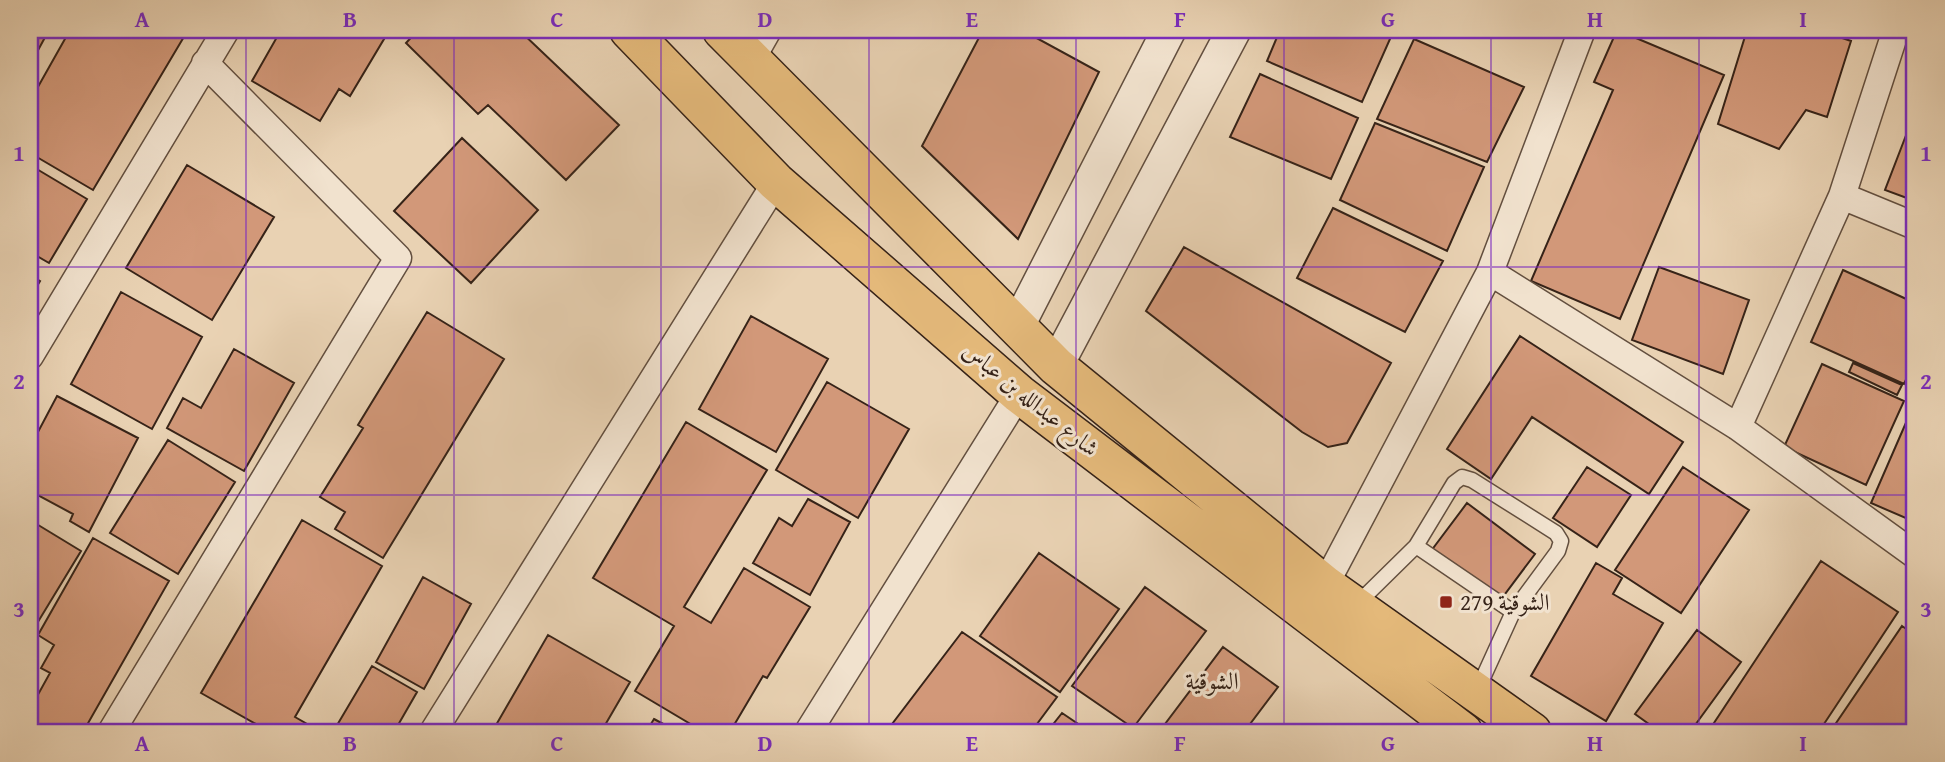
<svg xmlns="http://www.w3.org/2000/svg" width="1945" height="762" font-family="'Gentium Book Plus',Amiri,serif">
<style>
.building{fill:#d29879;stroke:#362318;stroke-width:2}
.lines{fill:none;stroke-linecap:round;stroke-linejoin:round}
.service-casing{stroke:#634f3f;stroke-width:17}
.minor-casing{stroke:#634f3f;stroke-width:29}
.tertiary-casing{stroke:#634f3f;stroke-width:36}
.primary-casing{stroke:#362318;stroke-width:41}
.service{stroke:#f1e2ce;stroke-width:14}
.minor{stroke:#f1e2ce;stroke-width:26}
.tertiary{stroke:#f1e2ce;stroke-width:33}
.primary{stroke:#e4b97a;stroke-width:38}
.grid{fill:none;stroke:#7b2cbf;stroke-width:2;stroke-opacity:0.55}
.poi-dot{fill:#8f2418;stroke:#f1e2ce;stroke-width:2.5}
.labels{text-anchor:middle;stroke-width:6;stroke-linejoin:round;paint-order:stroke}
.street-label{font-size:23px;fill:#362318;stroke:#f1e2ce}
.poi-label{font-size:23px;fill:#362318;stroke:#f1e2ce;text-anchor:start}
.neighbourhood-label{font-size:24px;fill:#362318;stroke:#f1e2ce}
.neatline{fill:none;stroke:#7b2cbf;stroke-width:2.5}
.grid-label{font-size:23px;text-anchor:middle;font-weight:bold;fill:#7b2cbf}
</style>
<rect width="100%" height="100%" fill="#e9d2b3"/>
<filter id="stains"><feTurbulence type="fractalNoise" baseFrequency=".00286" numOctaves="4"/><feColorMatrix values="0 0 0 0 .2 0 0 0 0 .09 0 0 0 0 .02 0 0 0 .5 -.17"/></filter>
<radialGradient id="worn" r=".72"><stop offset=".6" stop-color="#630" stop-opacity="0"/><stop offset="1" stop-color="#630" stop-opacity=".3"/></radialGradient>
<!-- building -->
<path class="building" d="M30,30H49L30,65Z
M70,30H188L93,190L30,153V101Z
M281,30H368L384,39L350,96L339,89L320,121L252,81Z
M418,30H519L619,125L566,180L488,105L478,114L406,43Z
M983,30H1022L1099,72L1018,239L922,146Z
M1280,30H1394L1362,102L1267,61Z
M1617,30L1724,75L1620,319L1531,281L1613,90L1594,82Z
M1747,30H1819L1851,41L1827,117L1806,110L1779,149L1718,124Z
M1414,39L1524,87L1487,162L1377,119Z
M1260,74L1358,118L1331,179L1230,137Z
M1915,112V201L1885,190Z
M1375,123L1484,167L1447,251L1340,200Z
M462,138L538,210L471,283L394,211Z
M30,165L87,199L49,263L30,252Z
M187,165L274,217L212,320L126,268Z
M1333,208L1443,261L1405,332L1297,278Z
M1184,247L1391,363L1347,443L1328,447L1302,432L1146,311Z
M1659,267L1749,300L1723,374L1632,340Z
M1843,270L1915,303V360L1904,384L1811,342Z
M30,275L40,281L30,298Z
M121,292L202,337L152,429L71,384Z
M427,312L504,359L383,558L335,529L345,512L320,497L363,428L358,425Z
M751,316L828,359L776,452L699,409Z
M1520,336L1683,442L1649,494L1532,417L1491,479L1447,449Z
M234,349L294,383L244,471L167,428L183,398L201,408Z
M1853,363L1902,385L1897,395L1849,372Z
M1822,364L1904,401L1866,485L1784,447Z
M827,382L909,429L858,518L776,470Z
M57,396L138,438L89,532L70,521L73,514L30,491V447Z
M1915,402V522L1871,503Z
M686,422L767,470L684,607L711,623L744,568L810,607L767,678L763,676L730,732H704L635,691L674,626L593,578Z
M168,440L235,482L178,574L110,533Z
M1587,467L1631,495L1597,547L1553,518Z
M1683,467L1749,510L1681,613L1615,570Z
M808,499L850,522L810,595L753,563L779,518L792,526Z
M1467,503L1535,554L1499,602L1431,551Z
M30,520L81,551L30,635Z
M302,520L382,566L295,717L321,732H270L201,693Z
M93,538L169,581L83,732H30V709L50,673L41,668L54,645L38,635Z
M1039,553L1119,609L1060,692L980,636Z
M1821,561L1898,612L1820,730L1815,727L1812,732H1708Z
M1596,563L1622,578L1613,594L1663,623L1606,721L1531,676Z
M423,577L471,604L424,689L376,662Z
M1145,587L1206,631L1133,728L1072,686Z
M1902,626L1915,635V732H1830Z
M1697,630L1741,662L1690,732H1660L1635,714Z
M962,632L1057,697L1031,732H886Z
M548,635L630,682L601,732H492Z
M1223,647L1278,687L1244,732H1159Z
M372,666L417,692L394,732H333Z
M1062,713L1090,732H1047Z
M654,719L678,732H646Z"/>
<g class="lines">
<defs>
<path id="service" d="M1416,546L1454,483L1462,477L1472,480L1556,533L1561,541L1558,551L1513,612
M1357,604L1416,546L1513,612L1477,691"/>
<path id="minor" d="M751,60L768,30
M1842,196L1915,226
M1490,272L1738,427L1915,555
M30,356L226,30
M1738,427L1842,196L1896,30
M1325,585L1490,272L1582,30
M111,732L398,258L205,63
M433,732L776,182
M808,732L1019,394"/>
<path id="tertiary" d="M1017,327L1169,30
M1056,366L1234,30"/>
<path id="primary" d="M629,30L776,182L1019,394L1463,732
M722,30L1056,366L1325,585L1532,732"/>
</defs>
<!-- service casing -->
<use href="#service" class="service-casing"/>
<!-- minor casing -->
<use href="#minor" class="minor-casing"/>
<!-- tertiary casing -->
<use href="#tertiary" class="tertiary-casing"/>
<!-- primary casing -->
<use href="#primary" class="primary-casing"/>
<!-- service -->
<use href="#service" class="service"/>
<!-- minor -->
<use href="#minor" class="minor"/>
<!-- tertiary -->
<use href="#tertiary" class="tertiary"/>
<!-- primary -->
<use href="#primary" class="primary"/>
</g>
<!-- grid -->
<path class="grid" d="M246,30V732M454,30V732M661,30V732M869,30V732M1076,30V732M1284,30V732M1491,30V732M1699,30V732M30,267H1915M30,495H1915"/>
<!-- markers -->
<rect class="poi-dot" x="1439" y="595" width="14" height="14" rx="3.5"/>
<g class="labels">
<!-- street labels -->
<g class="street-label">
<text transform="translate(1031 399) rotate(39)" y="8">شارع عبدالله بن عباس</text>
</g>
<!-- poi labels -->
<g class="poi-label">
<text x="1460" y="610">الشوقية 279</text>
</g>
<!-- neighbourhood labels -->
<g class="neighbourhood-label">
<text x="1212" y="689">الشوقية</text>
</g>
</g>
<!-- margin -->
<rect width="1945" height="762" fill="none" stroke="#e9d2b3" stroke-width="77"/>
<rect x="38" y="38" width="1868" height="686" class="neatline"/>
<g class="grid-label">
<text x="142" y="27">A</text>
<text x="350" y="27">B</text>
<text x="557" y="27">C</text>
<text x="765" y="27">D</text>
<text x="972" y="27">E</text>
<text x="1180" y="27">F</text>
<text x="1388" y="27">G</text>
<text x="1595" y="27">H</text>
<text x="1803" y="27">I</text>
<text x="19" y="161">1</text>
<text x="1926" y="161">1</text>
<text x="19" y="389">2</text>
<text x="1926" y="389">2</text>
<text x="19" y="617">3</text>
<text x="1926" y="617">3</text>
<text x="142" y="751">A</text>
<text x="350" y="751">B</text>
<text x="557" y="751">C</text>
<text x="765" y="751">D</text>
<text x="972" y="751">E</text>
<text x="1180" y="751">F</text>
<text x="1388" y="751">G</text>
<text x="1595" y="751">H</text>
<text x="1803" y="751">I</text>
</g>
<rect width="100%" height="100%" filter="url(#stains)"/>
<rect width="100%" height="100%" fill="url(#worn)"/>
</svg>
